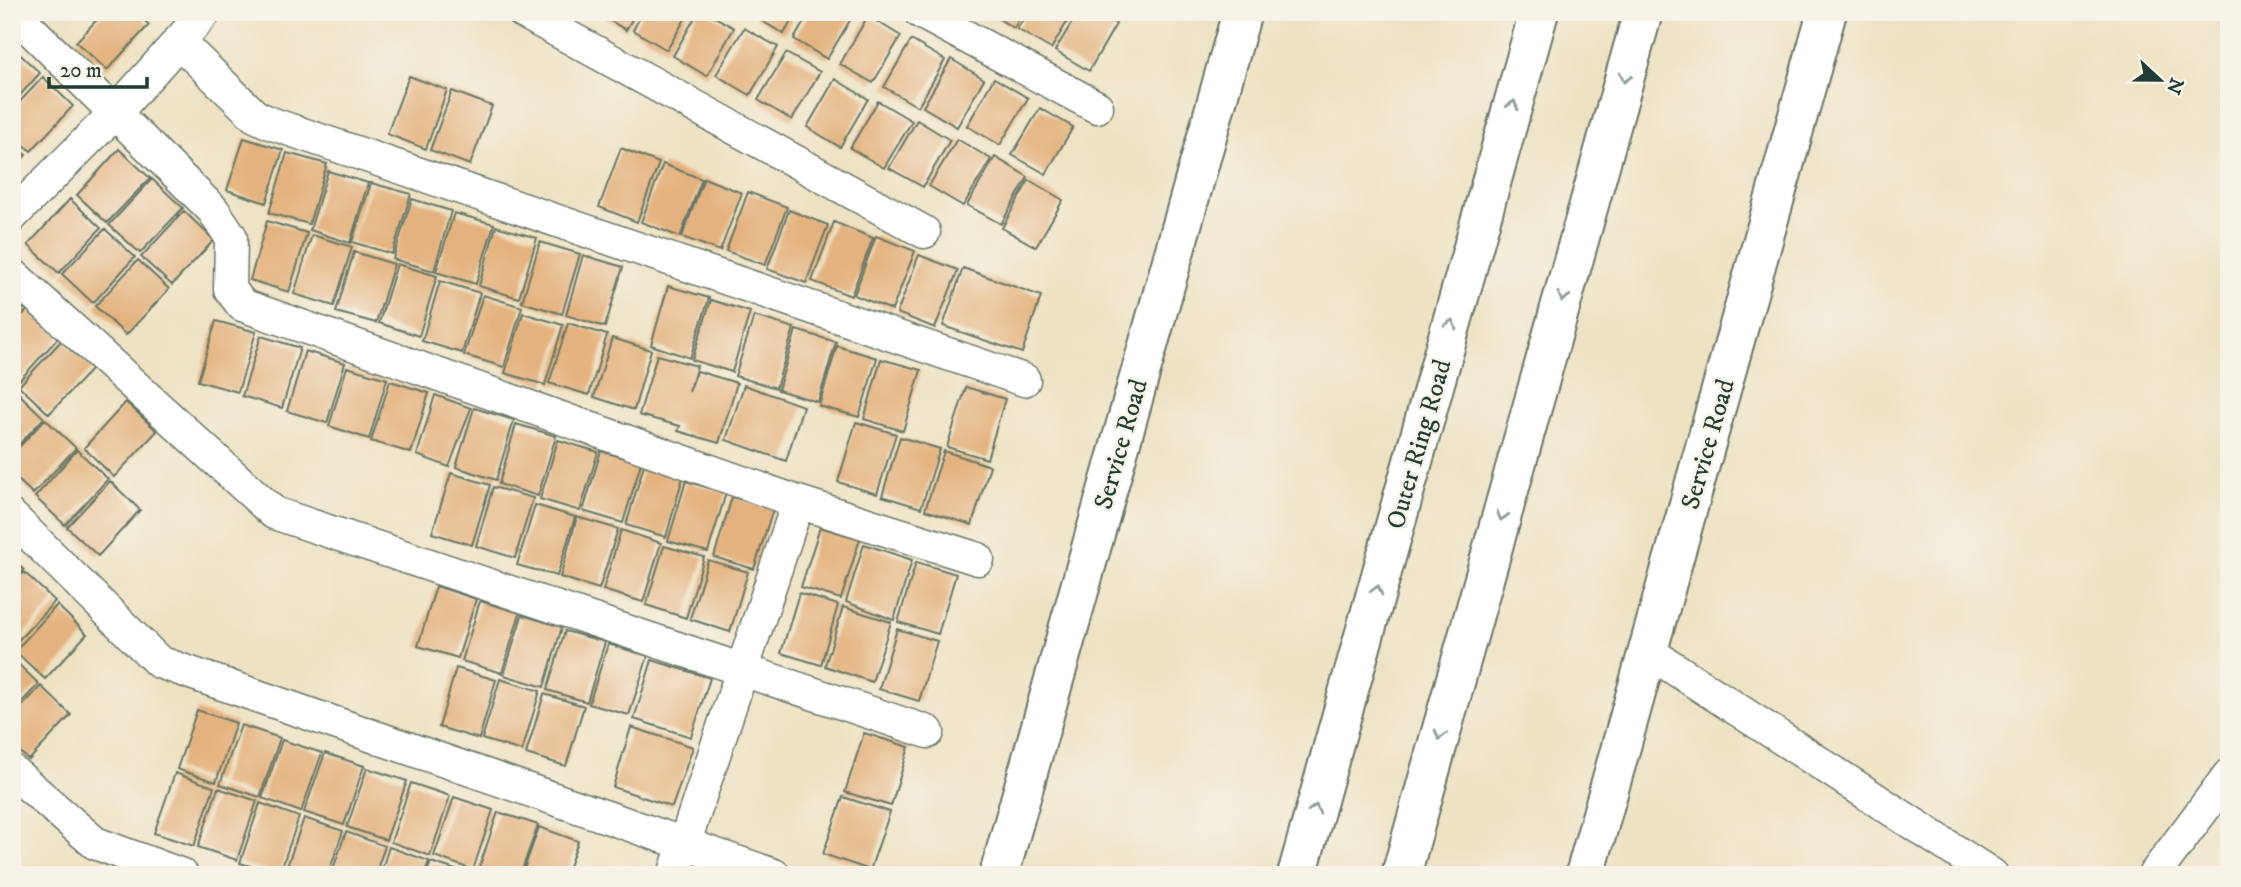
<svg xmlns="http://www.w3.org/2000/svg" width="2241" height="887" font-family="'IM FELL DW Pica',serif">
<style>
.building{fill:#e4b27e}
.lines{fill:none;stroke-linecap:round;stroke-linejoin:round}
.minor-casing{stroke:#677766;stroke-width:35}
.secondary-casing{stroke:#677766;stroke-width:42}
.motorway-casing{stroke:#677766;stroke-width:42}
.minor{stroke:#fff;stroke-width:32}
.secondary{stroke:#fff;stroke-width:38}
.motorway{stroke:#fff;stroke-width:38}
.oneway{stroke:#8f9e9a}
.labels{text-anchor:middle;stroke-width:5;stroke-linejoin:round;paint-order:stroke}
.street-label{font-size:26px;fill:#1f3d34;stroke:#f7f3e8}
</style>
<rect width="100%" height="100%" fill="#f7f3e8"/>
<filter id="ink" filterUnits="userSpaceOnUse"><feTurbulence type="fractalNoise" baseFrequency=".0143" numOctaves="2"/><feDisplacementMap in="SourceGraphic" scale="14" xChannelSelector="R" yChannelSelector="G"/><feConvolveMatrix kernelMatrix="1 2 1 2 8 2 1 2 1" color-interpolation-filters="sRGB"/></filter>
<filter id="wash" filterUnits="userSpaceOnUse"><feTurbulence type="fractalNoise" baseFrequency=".00686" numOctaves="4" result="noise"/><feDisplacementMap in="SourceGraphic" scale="28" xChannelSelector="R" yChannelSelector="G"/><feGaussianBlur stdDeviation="1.57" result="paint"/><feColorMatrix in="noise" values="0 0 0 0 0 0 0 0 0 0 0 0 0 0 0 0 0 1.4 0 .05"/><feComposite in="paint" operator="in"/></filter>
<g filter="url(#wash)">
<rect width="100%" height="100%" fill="#eee2c3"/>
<g id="blocks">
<!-- building -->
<path class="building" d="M104,12H136L149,25L107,70L76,42Z
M596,12H636L626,30Z
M643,12H689L667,50L633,30Z
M698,12H706L734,28L707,76L673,56Z
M747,12H796L784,34Z
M810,12H855L827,59L794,39Z
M987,12H1023L1014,28Z
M1028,12H1073L1051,49L1017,29Z
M1078,12H1096L1116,24L1089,71L1055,51Z
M868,16L901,36L873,83L840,64Z
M744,28L778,47L750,95L716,75Z
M911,40L945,60L918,107L884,87Z
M12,47L40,73L12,104Z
M786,53L820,72L792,120L758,100Z
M951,59L984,79L957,127L923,107Z
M409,76L447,90L426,149L387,134Z
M43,77L73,106L31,151L12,134V110Z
M994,78L1028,98L1000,145L967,126Z
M835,79L868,99L840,147L807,127Z
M452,91L492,106L470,165L430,150Z
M878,101L912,121L884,168L850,148Z
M1040,108L1073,127L1046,174L1012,155Z
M917,120L950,140L923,187L889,168Z
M244,138L283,150L266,203L227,190Z
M957,139L991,159L963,206L929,186Z
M12,143L26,155L12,170Z
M621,148L659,163L637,222L599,207Z
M119,149L150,178L107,223L77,195Z
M287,153L327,164L309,224L269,213Z
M995,157L1028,177L1001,224L967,205Z
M663,164L702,179L680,237L641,222Z
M328,171L368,183L350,243L310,230Z
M704,178L742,193L720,251L682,237Z
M152,179L183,208L140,253L109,225Z
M1029,180L1063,200L1036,247L1002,228Z
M371,183L411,194L392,254L352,242Z
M748,192L787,207L765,265L726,251Z
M70,199L101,228L59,273L28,245Z
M412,199L451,211L434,271L393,259Z
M789,210L828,225L806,283L767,269Z
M184,211L214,240L172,285L141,257Z
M454,213L494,224L476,284L436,272Z
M267,221L307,233L289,292L250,280Z
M834,222L873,238L851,296L812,281Z
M496,226L537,238L519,298L479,286Z
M105,229L135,257L93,303L62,274Z
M312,235L352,247L334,306L294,294Z
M876,236L915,251L892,310L854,295Z
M540,242L580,254L562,314L522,302Z
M354,252L394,264L376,323L336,312Z
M583,255L623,267L605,327L566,315Z
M919,255L958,270L935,328L897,313Z
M138,260L169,289L126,335L95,306Z
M397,264L437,276L419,336L379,323Z
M963,268L1041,296L1022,353L943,326Z
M440,281L480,293L462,353L422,341Z
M668,286L709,298L690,358L651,345Z
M12,294L26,306L12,321Z
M483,295L522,307L504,367L464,355Z
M711,300L750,312L732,372L692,360Z
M29,308L59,337L17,383L12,378V326Z
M523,313L563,325L545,385L505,373Z
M754,316L794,328L776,388L735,376Z
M216,321L256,332L238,392L198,381Z
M568,323L607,335L589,395L549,383Z
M796,330L836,342L818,402L778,390Z
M261,336L300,348L282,408L242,396Z
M612,338L651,350L634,410L594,397Z
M62,340L92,369L49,414L19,386Z
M837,346L877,358L859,417L819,406Z
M305,351L345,363L327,423L287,411Z
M657,355L697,366L689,392L697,371L737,383L719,443L678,431L680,426L639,415Z
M881,359L921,370L903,431L864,419Z
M347,367L387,379L369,439L329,426Z
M390,381L429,393L411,453L371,441Z
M744,385L803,406L786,461L726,440Z
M966,387L1005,399L987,459L947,447Z
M14,389L44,418L12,452V390Z
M435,395L471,408L449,467L417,455Z
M126,402L157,431L114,477L84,448Z
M474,408L514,420L496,480L456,467Z
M45,419L76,448L33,494L12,474V455Z
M856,422L896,434L877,494L838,482Z
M516,424L556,436L538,496L499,484Z
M900,437L940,449L921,508L882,496Z
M558,440L598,452L580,511L540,499Z
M77,450L108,479L65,525L35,497Z
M601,451L641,463L623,523L583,511Z
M944,451L990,466L972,525L925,510Z
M644,465L683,477L666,537L626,525Z
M451,473L490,485L472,545L432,533Z
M110,481L140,510L98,556L67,527Z
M686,481L726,493L708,552L668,541Z
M493,487L533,498L515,558L476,546Z
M732,497L773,509L754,569L714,557Z
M535,505L575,517L557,576L517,565Z
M577,517L618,529L599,589L560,577Z
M820,527L860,539L841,599L801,587Z
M621,530L661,543L643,602L603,590Z
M864,544L912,560L894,620L846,602Z
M664,546L704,557L686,618L646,605Z
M12,559L24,570L12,582Z
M708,560L748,572L730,632L690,619Z
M916,562L956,574L938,634L898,622Z
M24,572L55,601L12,647V585Z
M436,586L476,599L458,658L418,646Z
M799,593L838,605L821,665L781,653Z
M480,601L520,613L502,673L462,661Z
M57,605L87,634L45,679L15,651Z
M843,607L891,622L872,682L825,666Z
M522,615L562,627L544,687L504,675Z
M897,629L937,641L919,701L879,689Z
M565,631L605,642L587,702L547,690Z
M608,644L648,656L629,715L589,704Z
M12,658L39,684L12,712Z
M652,660L710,678L691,737L634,719Z
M456,668L496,680L479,739L439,727Z
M500,679L540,691L522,751L482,739Z
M41,686L71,715L29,760L12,745V717Z
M544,694L584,706L566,766L526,754Z
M197,710L236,723L216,782L177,769Z
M241,725L280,738L260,797L220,784Z
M631,727L693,747L672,807L613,787Z
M864,733L909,747L891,806L845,792Z
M282,740L322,753L301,812L262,798Z
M325,753L364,766L344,825L304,812Z
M367,768L407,781L386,840L347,827Z
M175,773L214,787L194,846L154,833Z
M411,783L450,796L430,856L391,842Z
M218,788L257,801L237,860L198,847Z
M454,797L493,810L473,870L434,856Z
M843,797L890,812L870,870L823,854Z
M260,803L299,817L279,875L240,863Z
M498,812L538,825L520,875H489L478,871Z
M304,818L343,831L328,875H284Z
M539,827L578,841L566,875H522Z
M346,832L385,846L375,875H331Z
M389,847L429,861L424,875H380Z
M431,862L468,874L467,875H426Z"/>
</g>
</g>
<g filter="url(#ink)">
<use href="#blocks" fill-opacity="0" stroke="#677766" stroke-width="2"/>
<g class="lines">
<defs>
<path id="minor" d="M13,12L213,210L231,237L230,289L242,305L798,502L978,559
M523,12L924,232
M920,12L1097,107
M179,42L255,116L270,123L1024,380
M12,216L116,112L205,12
M12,274L274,513L928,732
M12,517L159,662L774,875
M1649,652L1992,875
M12,771L95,843L182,875
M674,875L798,502
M2154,875L2229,775"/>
<path id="secondary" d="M999,875L1242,12
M1585,875L1827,12"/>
<path id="motorway" d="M1297,875L1539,12
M1401,875L1643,12"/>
</defs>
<!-- minor casing -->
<use href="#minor" class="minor-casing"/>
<!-- secondary casing -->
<use href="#secondary" class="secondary-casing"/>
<!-- motorway casing -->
<use href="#motorway" class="motorway-casing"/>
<!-- minor -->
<use href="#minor" class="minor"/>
<!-- secondary -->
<use href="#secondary" class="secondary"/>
<!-- motorway -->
<use href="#motorway" class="motorway"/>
</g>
<!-- one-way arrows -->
<defs><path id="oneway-chevron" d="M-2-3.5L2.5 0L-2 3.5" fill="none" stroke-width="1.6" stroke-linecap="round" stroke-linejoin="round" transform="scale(1.75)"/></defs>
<g class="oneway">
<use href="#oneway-chevron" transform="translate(1625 78) rotate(106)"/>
<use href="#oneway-chevron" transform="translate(1513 105) rotate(-74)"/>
<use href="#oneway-chevron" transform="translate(1563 297) rotate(106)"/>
<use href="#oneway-chevron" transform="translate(1451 324) rotate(-74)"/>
<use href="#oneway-chevron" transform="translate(1502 516) rotate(106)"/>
<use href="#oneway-chevron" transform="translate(1377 590) rotate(-74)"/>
<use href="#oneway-chevron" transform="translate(1440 735) rotate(106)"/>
<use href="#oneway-chevron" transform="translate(1315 809) rotate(-74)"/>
</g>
</g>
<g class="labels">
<!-- street labels -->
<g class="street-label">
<text transform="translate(1120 444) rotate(-74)" y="9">Service Road</text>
<text transform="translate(1418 444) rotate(-74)" y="9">Outer Ring Road</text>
<text transform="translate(1707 444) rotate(-74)" y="9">Service Road</text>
</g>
</g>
<!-- margin -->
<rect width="2241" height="887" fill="none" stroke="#f7f3e8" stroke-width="42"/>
<!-- north arrow -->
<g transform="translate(2160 80) rotate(112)" stroke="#f7f3e8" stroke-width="5" paint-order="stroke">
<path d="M0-5L12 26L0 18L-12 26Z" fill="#1f3d34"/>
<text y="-10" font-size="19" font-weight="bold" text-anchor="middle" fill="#1f3d34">N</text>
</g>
<!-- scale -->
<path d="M49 77v10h98v-10" fill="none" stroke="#1f3d34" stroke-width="3.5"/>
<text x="60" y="77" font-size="21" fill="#1f3d34" stroke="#f7f3e8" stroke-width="5" paint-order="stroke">20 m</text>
</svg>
